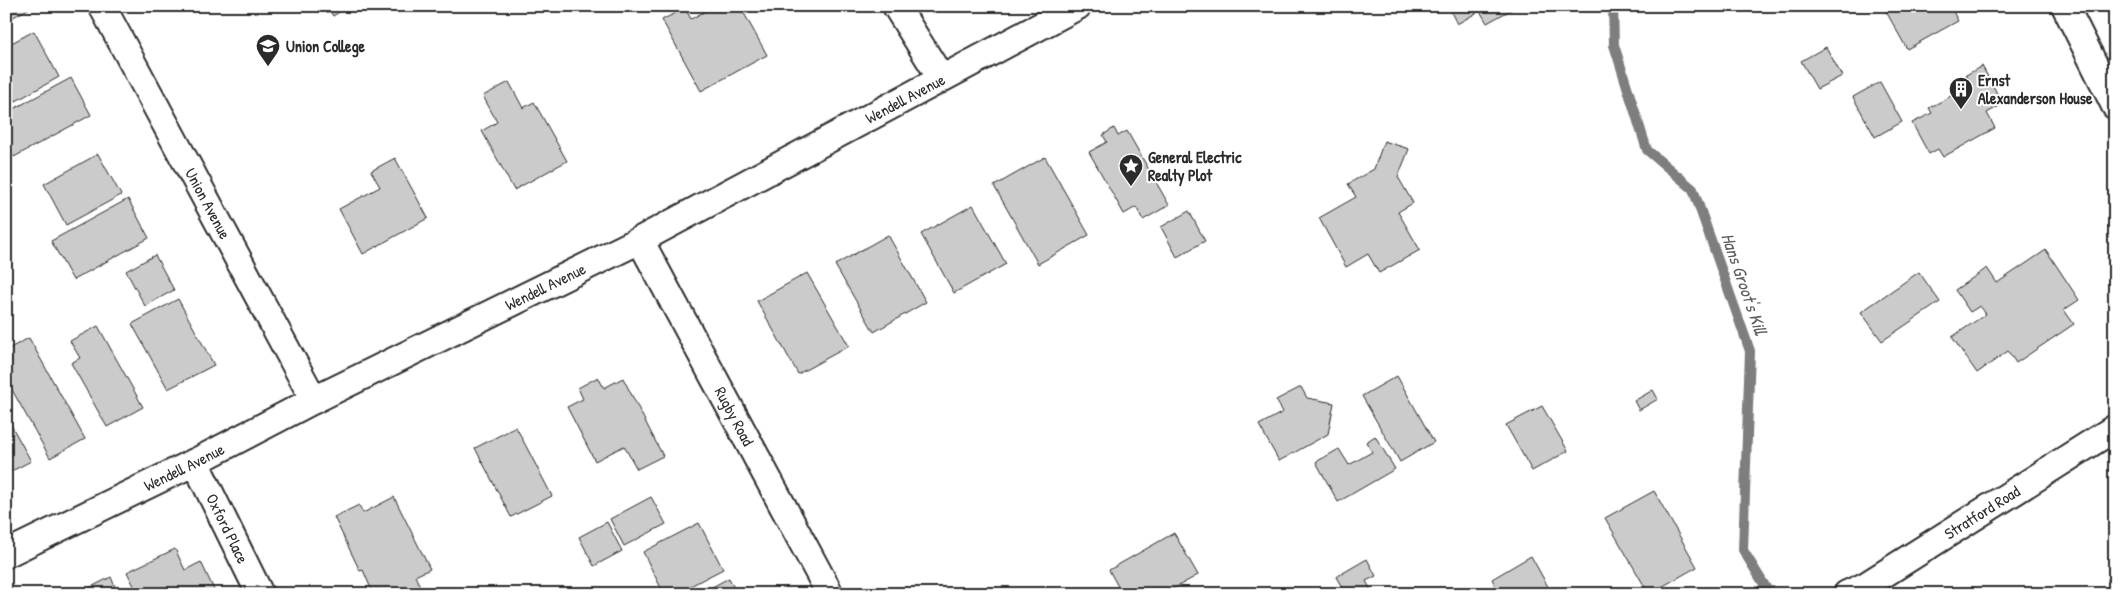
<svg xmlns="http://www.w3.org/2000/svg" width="2121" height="600" font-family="'Patrick Hand',sans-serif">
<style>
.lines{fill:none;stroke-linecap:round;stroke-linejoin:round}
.stream{stroke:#7e7e7e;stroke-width:10}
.building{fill:#cbcbcb;stroke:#2b2b2b}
.street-casing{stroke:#2b2b2b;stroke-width:30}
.street{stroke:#fff;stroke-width:26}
.labels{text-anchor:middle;stroke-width:4;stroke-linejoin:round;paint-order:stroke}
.poi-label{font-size:16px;font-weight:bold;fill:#2b2b2b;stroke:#fff;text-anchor:start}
.street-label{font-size:16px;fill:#2b2b2b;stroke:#fff}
.water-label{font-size:18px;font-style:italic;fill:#5c5c5c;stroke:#fff}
</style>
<rect width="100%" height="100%" fill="#fff"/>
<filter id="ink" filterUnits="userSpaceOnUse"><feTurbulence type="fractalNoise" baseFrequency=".02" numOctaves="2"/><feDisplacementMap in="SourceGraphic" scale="10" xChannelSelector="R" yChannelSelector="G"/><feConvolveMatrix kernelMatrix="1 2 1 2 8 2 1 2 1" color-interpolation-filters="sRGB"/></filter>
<g filter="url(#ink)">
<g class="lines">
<!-- stream -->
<path class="stream" d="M1613,6L1614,45L1647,150L1693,189L1750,351L1743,550L1770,594"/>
</g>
<!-- building -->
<path class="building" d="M6,6H27L28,9L6,21Z
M327,6H349L333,16Z
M714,6H740L767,55L701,91L662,20L685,8L691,19Z
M1448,6H1518L1487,23L1480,11L1457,24Z
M1883,6H1950L1958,21L1907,49Z
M34,31L59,77L16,101L6,84V46Z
M1826,47L1842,76L1817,89L1801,61Z
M1982,66L2003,104L1987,113L1995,128L1943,157L1938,149L1929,154L1912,123L1932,113L1929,108L1971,85L1966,75Z
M71,78L91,115L14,157L6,143V113Z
M509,82L523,108L534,102L567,161L514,190L482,131L497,122L483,96Z
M1880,82L1902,122L1875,137L1853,97Z
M1114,128L1118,136L1127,131L1169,205L1143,220L1136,207L1124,214L1089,152L1107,142L1103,135Z
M1384,141L1409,149L1398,177L1413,203L1398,212L1420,250L1379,273L1368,254L1346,267L1319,218L1356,197L1348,184L1374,169Z
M98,154L121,195L66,225L44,184Z
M1045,157L1089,235L1038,264L994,186Z
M395,158L428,218L363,254L339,209L380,187L371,171Z
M128,199L149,238L73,280L51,241Z
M973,205L1006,264L954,293L921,234Z
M1189,211L1205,241L1177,257L1161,227Z
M888,235L926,302L874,332L835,265Z
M2046,250L2079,300L2064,310L2074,324L2016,363L2008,351L1977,373L1952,337L1986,314L1980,306L1970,312L1955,290L1987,268L1997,283Z
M155,255L174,290L145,306L126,271Z
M1919,272L1940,302L1882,341L1861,312Z
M807,273L849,346L798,374L757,301Z
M178,299L214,365L168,389L132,324Z
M98,326L143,407L107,427L71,363L80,358L70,341Z
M29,338L85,439L50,458L6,379V350Z
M1397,376L1434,442L1400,462L1362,396Z
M598,377L604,388L623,378L663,456L637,469L624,446L595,461L567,407L583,399L578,388Z
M1301,387L1307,398L1334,403L1328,434L1279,461L1259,425L1283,412L1276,400Z
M1653,390L1658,399L1639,410L1634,401Z
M1542,406L1568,451L1532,471L1506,425Z
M6,416L31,461L6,474Z
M516,427L552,496L511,517L475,448Z
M1375,436L1395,469L1338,502L1316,462L1339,449L1349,465L1372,452L1366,442Z
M1654,491L1697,567L1649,594L1605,518Z
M394,497L430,569L415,576L424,594H380L378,589L372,591L363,570L360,571L334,517L359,505L363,513Z
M651,497L666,524L624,546L610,519Z
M607,522L622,551L594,566L579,537Z
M699,523L723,569L675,594H664L643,552Z
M1174,533L1198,575L1164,594H1122L1109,570Z
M175,549L185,570L201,562L216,594H138L127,572Z
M1531,556L1552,594H1500L1492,579Z
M1367,559L1376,576L1366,581L1373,594H1346L1336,577Z
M111,577L118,594H77Z
M729,578L737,594H699Z"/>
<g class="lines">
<defs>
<g id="street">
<path id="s1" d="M102,6L314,400"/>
<path d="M896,6L941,78"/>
<path d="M2065,6L2115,106"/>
<path id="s2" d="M640,240L830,594"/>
<path id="s3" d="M195,462L260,594"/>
<path id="s4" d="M6,554L195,462L314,400L640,240L1078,6"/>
<path id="s5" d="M1847,594L1865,586L2115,428"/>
</g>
</defs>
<!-- street casing -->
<use href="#street" class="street-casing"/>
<!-- street -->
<use href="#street" class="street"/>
</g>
</g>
<!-- icons -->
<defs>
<symbol id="university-pin" viewBox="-11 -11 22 30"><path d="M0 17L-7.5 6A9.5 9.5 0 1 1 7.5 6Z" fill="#2b2b2b" stroke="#fff"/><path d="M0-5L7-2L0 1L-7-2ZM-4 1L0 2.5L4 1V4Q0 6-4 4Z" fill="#fff"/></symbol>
<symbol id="building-pin" viewBox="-11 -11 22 30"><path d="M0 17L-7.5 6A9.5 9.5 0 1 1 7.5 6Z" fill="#2b2b2b" stroke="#fff"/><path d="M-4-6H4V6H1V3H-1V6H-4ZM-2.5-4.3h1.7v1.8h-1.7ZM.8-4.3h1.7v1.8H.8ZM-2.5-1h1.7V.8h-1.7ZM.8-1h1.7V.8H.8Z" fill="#fff"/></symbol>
<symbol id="sight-pin" viewBox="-11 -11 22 30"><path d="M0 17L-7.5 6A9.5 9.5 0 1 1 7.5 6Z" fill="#2b2b2b" stroke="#fff"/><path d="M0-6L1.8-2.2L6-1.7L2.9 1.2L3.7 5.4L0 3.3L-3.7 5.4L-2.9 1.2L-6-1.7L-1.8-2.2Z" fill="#fff"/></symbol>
</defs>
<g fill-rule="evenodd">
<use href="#university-pin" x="254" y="32" width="28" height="38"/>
<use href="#building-pin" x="1947" y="75" width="28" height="38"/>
<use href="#sight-pin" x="1117" y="152" width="28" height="38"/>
</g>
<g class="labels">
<!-- poi labels -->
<g class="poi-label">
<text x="286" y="52">Union College</text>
<text x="1978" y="86">Ernst<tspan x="1978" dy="18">Alexanderson House</tspan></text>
<text x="1148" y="163">General Electric<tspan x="1148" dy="18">Realty Plot</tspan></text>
</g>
<!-- street labels -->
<g class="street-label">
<text dy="6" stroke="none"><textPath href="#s4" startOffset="1008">Wendell Avenue</textPath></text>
<text dy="6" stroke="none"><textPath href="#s1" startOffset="224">Union Avenue</textPath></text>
<text dy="6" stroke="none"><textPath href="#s4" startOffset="602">Wendell Avenue</textPath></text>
<text dy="6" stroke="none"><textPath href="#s2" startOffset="200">Rugby Road</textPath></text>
<text dy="6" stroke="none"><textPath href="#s4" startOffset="198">Wendell Avenue</textPath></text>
<text dy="6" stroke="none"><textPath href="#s5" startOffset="158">Stratford Road</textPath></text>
<text dy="6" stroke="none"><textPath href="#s3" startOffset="74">Oxford Place</textPath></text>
</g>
<!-- water labels -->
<g class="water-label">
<text transform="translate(1744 284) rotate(71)" y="6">Hans Groot's Kill</text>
</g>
</g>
<!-- margin -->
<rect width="2121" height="600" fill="none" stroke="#fff" stroke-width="25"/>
<rect x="12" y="12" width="2096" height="575" fill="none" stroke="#2b2b2b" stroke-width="2" filter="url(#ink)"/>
</svg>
